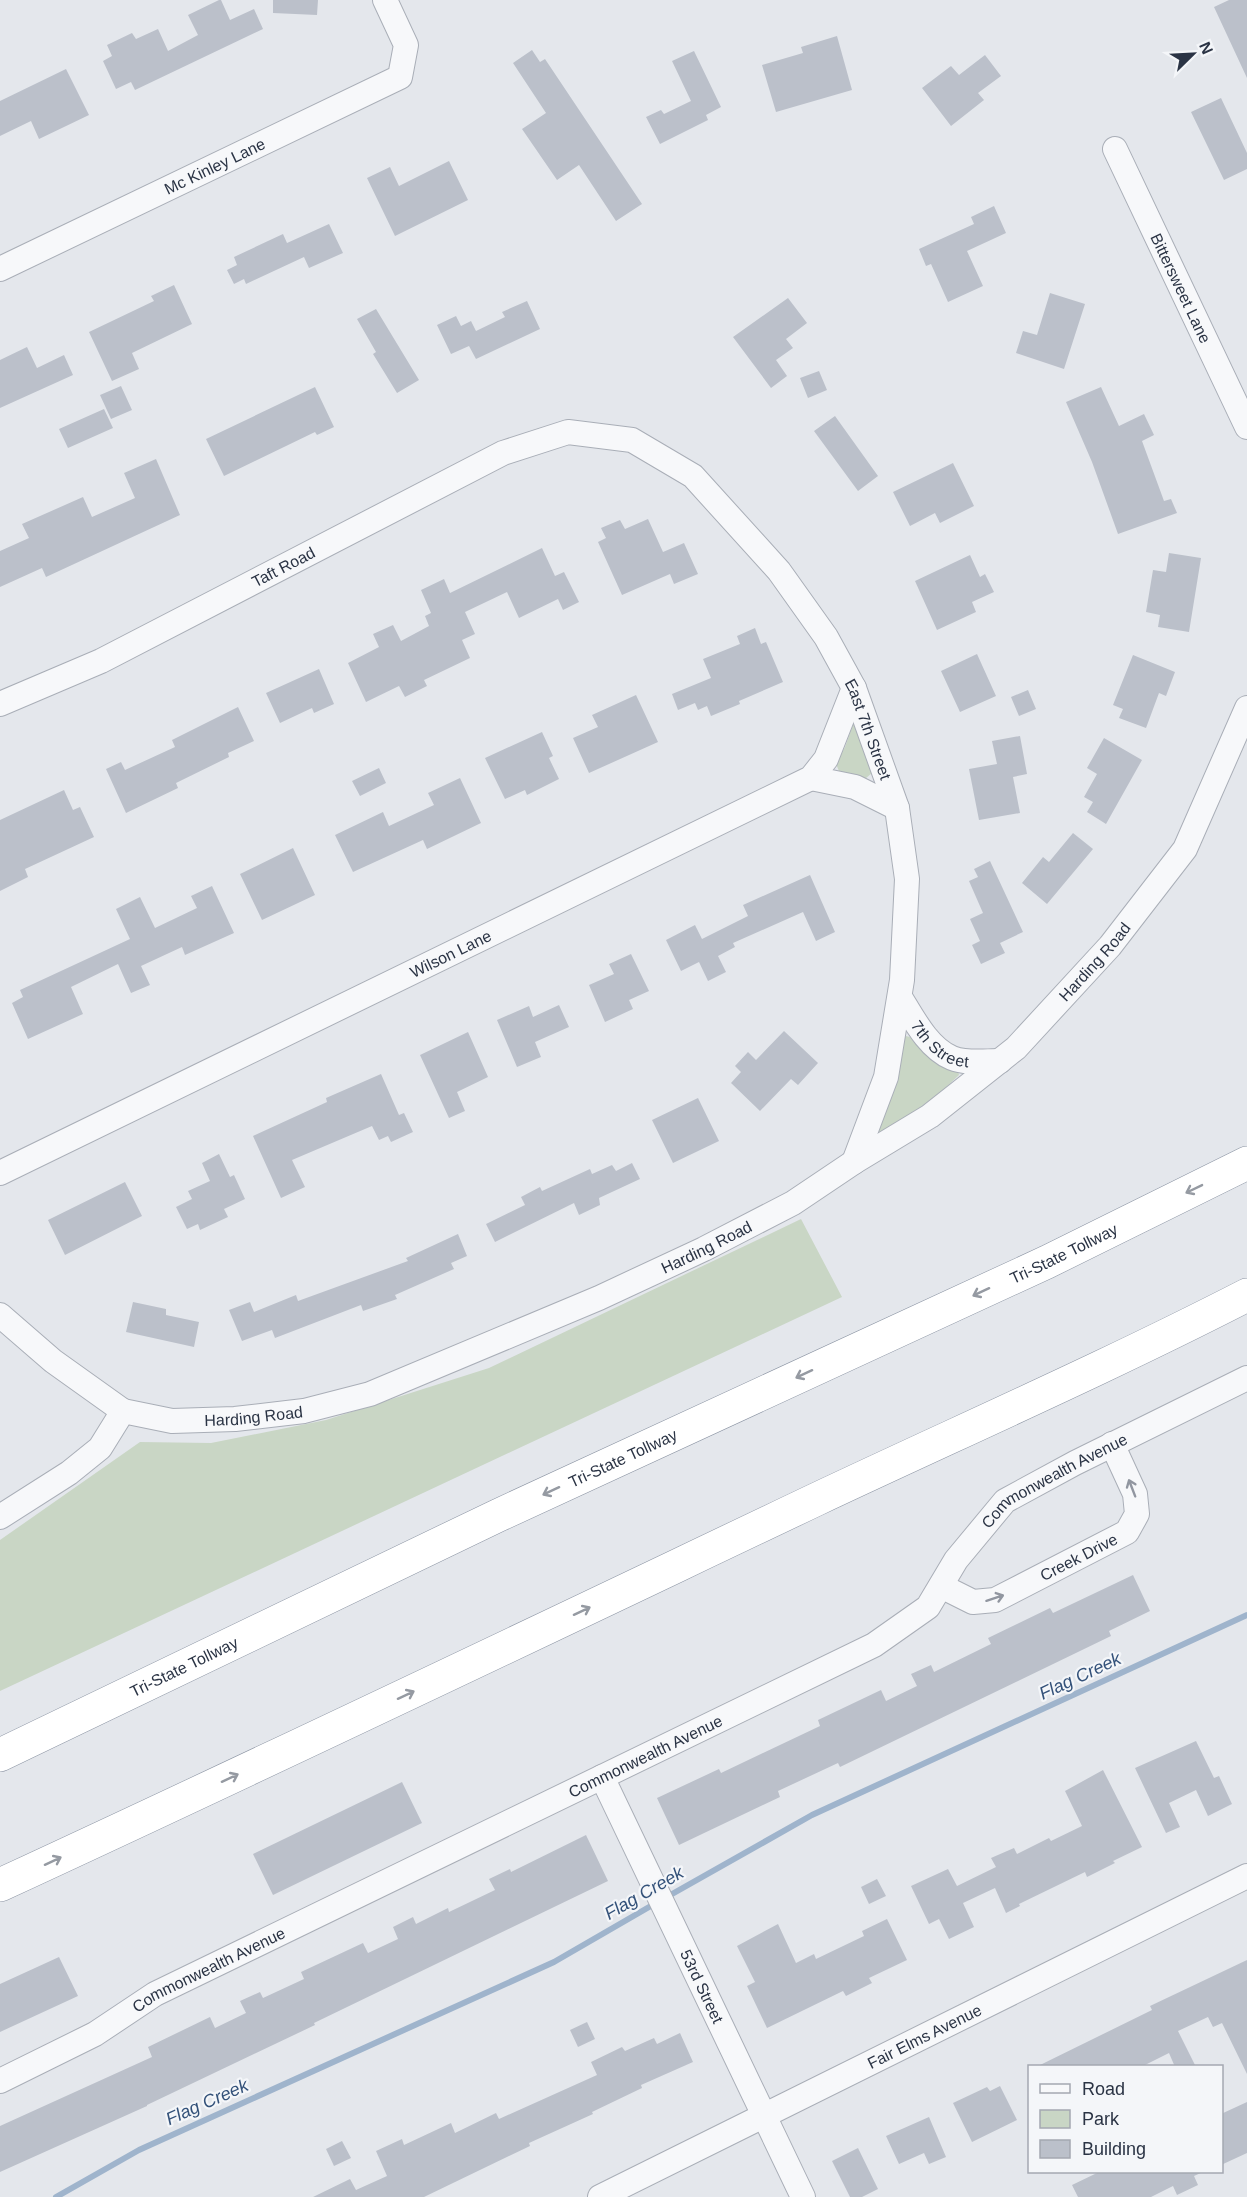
<svg xmlns="http://www.w3.org/2000/svg" width="1247" height="2197" font-family="Arial,sans-serif">
<style>
.green{fill:#c9d6c5}
.lines{fill:none;stroke-linecap:round;stroke-linejoin:round}
.stream{stroke:#9fb4cc;stroke-width:6}
.building{fill:#bbc0ca}
.street-casing{stroke:#a9aeb7;stroke-width:26}
.highway-casing{stroke:#8b94a3;stroke-width:34}
.street{stroke:#f7f8fa;stroke-width:24}
.highway{stroke:#fff;stroke-width:33}
.oneway{stroke:#959aa2}
.oneway2{stroke:#9196a0}
.labels{text-anchor:middle;stroke-width:4.5;stroke-linejoin:round;paint-order:stroke}
.street-label{font-size:16px;fill:#2b3445;stroke:#f4f6f9}
.water-label{font-size:18px;font-style:italic;fill:#34527a;stroke:#f4f6f9}
</style>
<rect width="100%" height="100%" fill="#e4e7ec"/>
<!-- green -->
<path class="green" d="M854,722L872,773L865,779L839,771L836,764L845,747Z
M906,1036L910,1037C922,1054 939,1062 958,1071L959,1075L939,1094L877,1138L875,1129L903,1039Z
M801,1219L842,1297L0,1691V1540L140,1442L211,1443L326,1420L489,1368Z"/>
<g class="lines">
<!-- stream -->
<path class="stream" d="M665,1898L812,1815L1247,1615
M56,2197L139,2150L554,1962L656,1903"/>
</g>
<!-- building -->
<path class="building" d="M219,0H221L230,20L254,9L263,29L135,90L131,82L116,89L103,61L112,56L107,45L132,33L136,39L158,29L168,51L198,35L188,15Z
M273,0H318L317,15L273,13Z
M1229,0H1247V78L1214,7Z
M837,36L852,90L776,112L762,65L803,53L801,47Z
M532,50L540,62L545,59L642,204L616,221L579,165L557,180L522,129L546,113L513,63Z
M694,51L721,107L706,115L708,120L660,144L646,117L661,110L664,114L691,101L672,61Z
M985,55L1001,76L978,93L984,100L951,126L922,88L951,66L959,75Z
M66,69L89,115L39,139L31,121L0,136V101Z
M1221,98L1247,153V169L1224,180L1191,112Z
M449,161L468,200L395,236L367,178L390,167L399,186Z
M994,206L1006,233L967,251L983,286L948,302L931,264L926,266L919,249L974,224L971,217Z
M329,224L343,253L309,268L304,257L246,284L244,279L234,284L227,270L237,265L234,257L283,234L287,243Z
M174,285L192,324L132,353L139,369L112,381L89,332L154,301L151,296Z
M1050,293L1085,304L1064,369L1016,353L1023,331L1037,335Z
M788,298L807,323L786,339L793,348L776,360L787,376L771,388L733,337Z
M527,301L540,329L476,359L469,346L451,354L437,325L456,316L461,326L471,321L476,331L505,317L502,312Z
M376,309L419,380L397,393L373,354L376,352L357,319Z
M27,347L37,368L64,355L73,375L0,408V360Z
M819,371L827,390L808,398L800,378Z
M121,386L132,410L111,419L100,395Z
M315,387L334,427L317,435L315,432L224,476L206,439Z
M1101,387L1119,426L1144,414L1154,435L1142,441L1164,501L1171,499L1177,513L1118,534L1092,462L1066,402Z
M104,409L113,428L68,448L59,429Z
M835,416L878,476L858,491L814,431Z
M156,459L180,515L46,577L42,568L0,587V551L29,538L22,524L83,497L92,517L135,498L124,473Z
M953,463L974,506L940,523L935,513L910,526L893,492Z
M648,519L663,552L684,543L698,574L674,584L670,574L622,595L598,542L606,538L601,528L620,520L625,529Z
M542,548L555,576L564,572L579,602L563,610L558,599L519,618L507,592L465,612L475,634L462,640L470,658L424,680L427,686L405,697L399,686L366,702L348,663L379,647L373,634L393,625L401,641L429,626L425,616L431,613L421,590L444,579L450,593Z
M1169,553L1201,558L1189,632L1158,627L1160,615L1146,612L1153,570L1166,572Z
M970,555L980,577L985,574L994,592L972,602L976,612L937,630L915,581Z
M755,628L761,644L766,642L783,682L739,701L740,704L711,716L707,706L698,710L695,703L678,710L672,694L711,678L703,659L740,644L737,636Z
M977,654L996,696L960,712L941,671Z
M1133,655L1175,672L1166,696L1159,693L1146,728L1119,718L1123,709L1113,705Z
M319,669L334,704L314,713L312,708L280,723L266,693Z
M1028,690L1036,709L1019,716L1011,697Z
M636,695L658,742L589,773L573,738L598,727L592,715Z
M238,707L254,741L228,753L229,757L176,783L178,788L126,813L106,769L121,762L125,770L175,747L172,740Z
M542,732L553,756L549,758L559,779L527,795L525,790L505,799L485,758Z
M1020,736L1027,774L1013,777L1020,813L979,820L969,769L997,764L992,741Z
M1104,738L1142,760L1106,824L1087,812L1093,802L1084,797L1097,774L1087,768Z
M379,768L386,783L360,796L352,781Z
M460,778L481,823L427,849L423,840L353,872L335,835L383,812L389,826L434,805L428,793Z
M64,790L73,810L80,807L94,837L25,869L28,877L0,891V820Z
M1073,833L1093,849L1047,904L1022,883L1043,857L1049,862Z
M293,848L315,895L262,920L240,874Z
M990,861L1023,932L1000,943L1005,953L981,964L972,945L980,941L970,919L983,913L969,881L978,877L974,869Z
M810,875L835,932L816,941L803,912L733,943L735,947L718,956L726,972L708,981L699,962L681,971L666,940L695,925L702,939L748,916L743,905Z
M212,886L234,933L185,955L182,947L141,966L150,985L131,993L118,964L71,987L83,1014L28,1039L12,1003L23,997L20,990L130,939L116,909L140,897L155,928L197,908L191,896Z
M631,954L649,991L629,1000L633,1009L605,1022L589,985L614,974L609,964Z
M559,1005L569,1027L535,1042L541,1057L517,1067L497,1020L529,1006L533,1017Z
M784,1031L818,1063L798,1085L791,1079L760,1111L731,1083L741,1072L735,1066L748,1052L756,1060Z
M468,1032L488,1077L457,1092L465,1111L449,1118L420,1055Z
M381,1074L399,1115L404,1113L413,1132L391,1142L388,1136L379,1140L372,1126L292,1160L305,1187L281,1198L253,1136L327,1102L326,1098Z
M698,1098L719,1141L673,1163L652,1120Z
M219,1154L230,1177L234,1175L245,1199L224,1209L228,1217L200,1230L198,1224L187,1229L176,1207L192,1199L188,1191L210,1181L202,1163Z
M632,1163L640,1179L599,1198L600,1205L579,1215L574,1203L495,1242L486,1224L525,1205L521,1197L540,1187L542,1191L590,1169L592,1174L612,1165L616,1171Z
M125,1182L142,1216L65,1255L48,1220Z
M458,1234L467,1256L451,1263L454,1269L395,1295L397,1299L363,1311L361,1305L275,1338L272,1330L242,1341L229,1310L250,1302L254,1312L296,1295L298,1301L408,1261L406,1258Z
M133,1302L166,1309V1315L199,1322L194,1347L126,1332Z
M1133,1575L1150,1611L1109,1631L1111,1636L840,1767L838,1763L778,1791L780,1797L679,1845L657,1798L719,1769L721,1773L820,1726L818,1720L881,1690L886,1701L917,1686L911,1674L931,1665L934,1672L991,1644L988,1638L1050,1608L1053,1613Z
M1196,1741L1214,1778L1219,1776L1232,1804L1208,1816L1196,1790L1169,1803L1180,1827L1166,1833L1135,1768Z
M1103,1770L1142,1847L1113,1861L1115,1863L1087,1877L1085,1872L1019,1904L1020,1906L1006,1913L995,1888L963,1903L974,1927L949,1939L939,1919L929,1924L911,1886L948,1869L957,1886L996,1867L991,1858L1014,1848L1017,1854L1049,1838L1051,1841L1082,1826L1065,1791Z
M402,1782L422,1823L273,1895L253,1854Z
M586,1835L608,1881L314,2023L315,2025L147,2105V2106L0,2172V2126L152,2057L148,2047L210,2017L215,2028L246,2013L240,2001L260,1992L263,1998L304,1979L301,1972L363,1943L368,1953L398,1939L393,1927L413,1917L416,1924L448,1908L449,1912L495,1890L489,1879L510,1869L511,1872Z
M877,1879L886,1896L869,1904L861,1887Z
M887,1919L907,1960L869,1978L872,1983L846,1996L843,1991L767,2028L747,1986L755,1982L737,1946L778,1924L796,1963L814,1954L816,1959L864,1936L862,1931Z
M59,1957L78,1996L0,2032V1984Z
M1247,1960V2074L1222,2023L1213,2027L1208,2017L1178,2031L1196,2067H1175L1169,2053L1141,2067H1036L1152,2010L1150,2006Z
M587,2022L595,2039L578,2047L570,2030Z
M680,2033L693,2062L641,2085L642,2088L592,2112L593,2114L529,2143L530,2146L424,2197H313L350,2179L356,2190L387,2176L376,2151L402,2139L404,2145L451,2123L455,2133L496,2113L499,2119L597,2075L591,2062L622,2047L625,2051L654,2038L657,2044Z
M1000,2086L1017,2120L972,2142L953,2103L987,2087L990,2091Z
M1247,2102V2153L1221,2165V2114Z
M929,2117L946,2157L929,2164L924,2153L899,2164L886,2136Z
M342,2141L351,2158L334,2166L326,2149Z
M858,2148L878,2189L862,2197H850L832,2161Z
M1099,2172H1203L1194,2176L1198,2185L1177,2195L1173,2186L1151,2197H1078L1072,2185Z"/>
<g class="lines">
<defs>
<g id="street">
<path id="s1" d="M1115,149L1247,427"/>
<path id="s2" d="M0,269L400,77L406,45L385,0"/>
<path id="s3" d="M0,704L101,661L503,453L568,432L632,440L693,476L779,571L826,637L854,688L897,808L907,879L902,980L886,1077L854,1162"/>
<path d="M811,778L855,787L897,808"/>
<path id="s4" d="M900,997C913,1018 928,1048 952,1058C967,1064 985,1061 1000,1061"/>
<path id="s5" d="M0,1173L811,778L826,759L854,688"/>
<path d="M0,1315L53,1361L123,1411"/>
<path id="s6" d="M0,1517L69,1473L100,1448L123,1411L172,1421L235,1419L304,1411L370,1394L599,1298L704,1249L793,1203L854,1162L930,1116L1016,1048L1110,946L1185,849L1247,708"/>
<path id="s7" d="M941,1586L973,1602L995,1600L1127,1532L1137,1514L1135,1494L1112,1444"/>
<path id="s8" d="M602,1777L803,2197"/>
<path id="s9" d="M0,2081L95,2034L155,1994L874,1645L928,1607L956,1560L1005,1501L1075,1463L1247,1378"/>
<path id="s10" d="M600,2197L1247,1876"/>
</g>
<g id="highway">
<path id="s11" d="M0,1755L499,1515L1047,1262L1247,1163"/>
<path d="M0,1885C273,1759 544,1629 815,1500C959,1432 1105,1368 1247,1295"/>
</g>
</defs>
<!-- street casing -->
<use href="#street" class="street-casing"/>
<!-- highway casing -->
<use href="#highway" class="highway-casing"/>
<!-- street -->
<use href="#street" class="street"/>
<!-- highway -->
<use href="#highway" class="highway"/>
</g>
<!-- one-way arrows -->
<defs><path id="oneway-shaft" d="M-6 0H5M1.5-3L5.5 0L1.5 3" fill="none" stroke-width="1.6" stroke-linecap="round" stroke-linejoin="round" transform="scale(1.5)"/></defs>
<g class="oneway">
<use href="#oneway-shaft" transform="translate(1194 1189) rotate(154)"/>
<use href="#oneway-shaft" transform="translate(981 1292) rotate(155)"/>
<use href="#oneway-shaft" transform="translate(804 1374) rotate(155)"/>
<use href="#oneway-shaft" transform="translate(551 1491) rotate(155)"/>
<use href="#oneway-shaft" transform="translate(582 1611) rotate(-25)"/>
<use href="#oneway-shaft" transform="translate(406 1695) rotate(-25)"/>
<use href="#oneway-shaft" transform="translate(230 1778) rotate(-25)"/>
<use href="#oneway-shaft" transform="translate(53 1861) rotate(-25)"/>
</g>
<g class="oneway2">
<use href="#oneway-shaft" transform="translate(1132 1488) rotate(-111)"/>
<use href="#oneway-shaft" transform="translate(995 1598) rotate(-18)"/>
</g>
<g class="labels">
<!-- street labels -->
<g class="street-label">
<text dy="6" stroke="none"><textPath href="#s2" startOffset="238">Mc Kinley Lane</textPath></text>
<text dy="6" stroke="none"><textPath href="#s1" startOffset="154">Bittersweet Lane</textPath></text>
<text dy="6" stroke="none"><textPath href="#s3" startOffset="315">Taft Road</textPath></text>
<text dy="6" stroke="none"><textPath href="#s3" startOffset="1077">East 7th Street</textPath></text>
<text dy="6" stroke="none"><textPath href="#s5" startOffset="501">Wilson Lane</textPath></text>
<text dy="6" stroke="none"><textPath href="#s6" startOffset="1269">Harding Road</textPath></text>
<text dy="6" stroke="none"><textPath href="#s4" startOffset="64">7th Street</textPath></text>
<text dy="6" stroke="none"><textPath href="#s6" startOffset="783">Harding Road</textPath></text>
<text dy="6" stroke="none"><textPath href="#s11" startOffset="1176">Tri-State Tollway</textPath></text>
<text dy="6" stroke="none"><textPath href="#s6" startOffset="297">Harding Road</textPath></text>
<text dy="6" stroke="none"><textPath href="#s11" startOffset="690">Tri-State Tollway</textPath></text>
<text dy="6" stroke="none"><textPath href="#s9" startOffset="1227">Commonwealth Avenue</textPath></text>
<text dy="6" stroke="none"><textPath href="#s7" startOffset="152">Creek Drive</textPath></text>
<text dy="6" stroke="none"><textPath href="#s11" startOffset="204">Tri-State Tollway</textPath></text>
<text dy="6" stroke="none"><textPath href="#s9" startOffset="723">Commonwealth Avenue</textPath></text>
<text dy="6" stroke="none"><textPath href="#s9" startOffset="237">Commonwealth Avenue</textPath></text>
<text dy="6" stroke="none"><textPath href="#s8" startOffset="232">53rd Street</textPath></text>
<text dy="6" stroke="none"><textPath href="#s10" startOffset="362">Fair Elms Avenue</textPath></text>
</g>
<!-- water labels -->
<g class="water-label">
<text transform="translate(1080 1676) rotate(-25)" y="6">Flag Creek</text>
<text transform="translate(644 1893) rotate(-30)" y="6">Flag Creek</text>
<text transform="translate(207 2102) rotate(-24)" y="6">Flag Creek</text>
</g>
</g>
<!-- legend -->
<rect x="1028" y="2065" width="195" height="108" fill="#f4f6f9" stroke="#a4a8b1" stroke-width="1.5"/>
<rect x="1040" y="2084" width="30" height="9" fill="#f7f8fa" stroke="#a4a8b1" stroke-width="1.5"/>
<text x="1082" y="2095" font-size="18" fill="#2b3445">Road</text>
<rect x="1040" y="2110" width="30" height="18" fill="#c9d6c5" stroke="#a4a8b1" stroke-width="1.5"/>
<text x="1082" y="2125" font-size="18" fill="#2b3445">Park</text>
<rect x="1040" y="2140" width="30" height="18" fill="#bbc0ca" stroke="#a4a8b1" stroke-width="1.5"/>
<text x="1082" y="2155" font-size="18" fill="#2b3445">Building</text>
<!-- north arrow -->
<g transform="translate(1193 54) rotate(66)" stroke="#f4f6f9" stroke-width="4.5" paint-order="stroke">
<path d="M0-4.5L10 22L0 15L-10 22Z" fill="#2b3445"/>
<text y="-9" font-size="16" font-weight="bold" text-anchor="middle" fill="#2b3445">N</text>
</g>
</svg>
